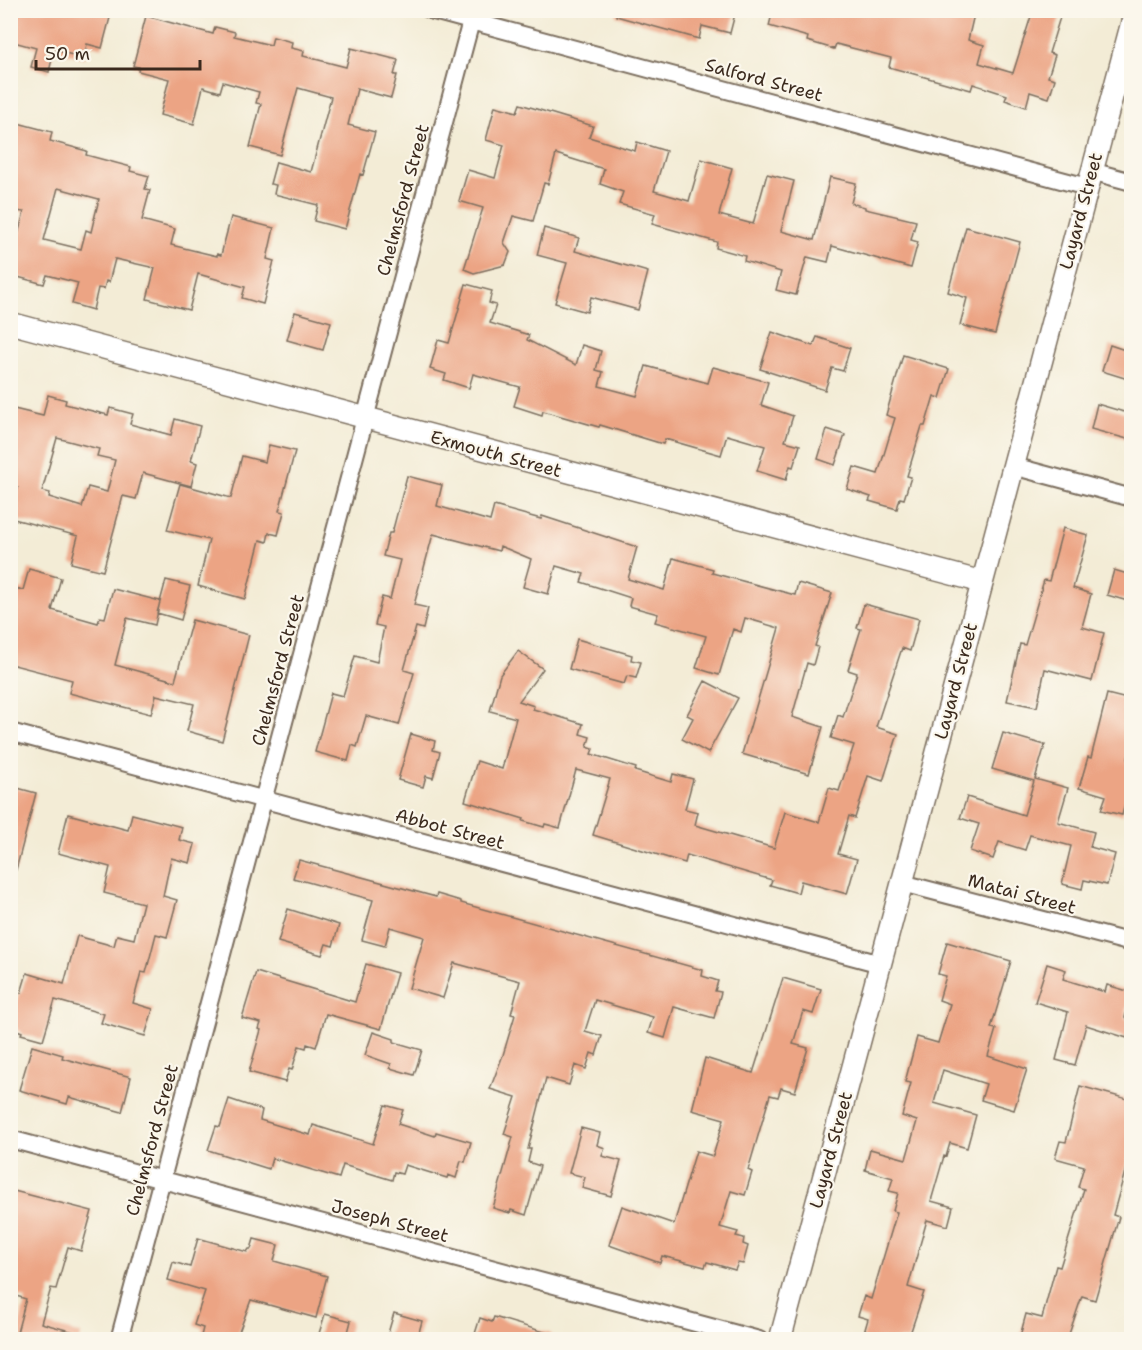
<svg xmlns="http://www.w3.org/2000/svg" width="1142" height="1350" font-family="'Shantell Sans',sans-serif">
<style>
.building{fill:#eca484;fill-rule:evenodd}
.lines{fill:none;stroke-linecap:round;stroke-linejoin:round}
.minor-casing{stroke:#7b6e5e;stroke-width:20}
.tertiary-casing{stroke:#7b6e5e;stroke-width:24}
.minor{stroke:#fff;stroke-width:16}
.tertiary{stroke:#fff;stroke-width:21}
.labels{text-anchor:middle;stroke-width:4.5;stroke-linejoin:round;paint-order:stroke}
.street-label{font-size:18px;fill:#3b2a1e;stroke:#fbf7ec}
</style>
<rect width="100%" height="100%" fill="#fbf7ec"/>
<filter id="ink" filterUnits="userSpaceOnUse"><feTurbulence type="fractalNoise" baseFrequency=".0167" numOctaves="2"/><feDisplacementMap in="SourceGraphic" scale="12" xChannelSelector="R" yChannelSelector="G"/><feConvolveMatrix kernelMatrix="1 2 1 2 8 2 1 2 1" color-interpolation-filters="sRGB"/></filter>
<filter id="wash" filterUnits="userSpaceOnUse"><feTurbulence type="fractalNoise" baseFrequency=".008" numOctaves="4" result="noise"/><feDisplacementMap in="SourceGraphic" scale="24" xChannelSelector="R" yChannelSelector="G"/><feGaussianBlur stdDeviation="1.35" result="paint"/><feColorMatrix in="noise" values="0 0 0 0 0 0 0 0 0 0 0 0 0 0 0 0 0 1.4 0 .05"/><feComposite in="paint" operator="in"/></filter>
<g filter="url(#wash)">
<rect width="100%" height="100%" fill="#f3ecd6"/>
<g id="blocks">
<!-- building -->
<path class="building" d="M10,10H112L102,48L87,44L84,58L54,50L49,72L31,67L36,48L10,41Z
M617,10H736L730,33L702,26L699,39L616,16Z
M773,10H932L951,15L952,10H975L968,40L984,45L979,63L1013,73L1033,10H1048L1061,14L1049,53L1055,55L1048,77L1055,79L1049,98L1030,92L1026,107L1005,100L1007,95L973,84L971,90L889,67L891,58L836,44L834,49L807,41L808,37L769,26Z
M146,16L213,34L215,27L235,32L234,36L271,45L273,37L292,42L291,48L304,51L303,56L346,67L351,48L398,60L394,75H397L391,98L357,89L348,125L375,132L363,175L360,174L345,229L314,221L318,205L274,194L276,185L270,184L276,162L311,172L331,97L298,88L280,155L250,147L261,104L256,103L259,92L223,82L220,92L203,87L194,124L160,115L169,79L138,71L139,67L133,66Z
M520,104L593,126L589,137L635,151L637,142L666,151L654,191L689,201L701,159L732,168L719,215L753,224L767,174L794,181L781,231L814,240L830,177L856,183L851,203L865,207V209L916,221L911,240L918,242L911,268L832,246L828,262L807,257L796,295L776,290L781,272L744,261L745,256L716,248L717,242L652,224L655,214L619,204L623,192L600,184L604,169L556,154L548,184L544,183L533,221L513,216L504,243L510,252L505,265L474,273L464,269L483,208L459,201L468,170L495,178L504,145L486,140L495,106L517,112Z
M10,121L52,132L50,141L87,151L86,155L131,167L130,171L149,176L145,189L150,190L142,220L175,229L171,245L217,256V254L221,255L231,217L274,228L267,259L274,261L263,304L242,298L245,287L198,274L189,310L147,299L155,268L115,259L109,282L106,281L104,289L98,288L93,310L72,304L78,283L47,275L44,284L10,275V264L24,212L10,210ZM58,188L99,199L91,232L86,230L81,249L44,240Z
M966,227L1020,242L995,334L960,325L967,298L948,292Z
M544,228L579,238L575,251L648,272L638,310L591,297L587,312L555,303L567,263L537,255Z
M466,284L492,291L489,303L496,305L490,323L529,335L527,340L576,365L582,345L601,351L596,370L603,372L599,386L637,396L646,366L708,383L713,367L768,382L761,405L793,416L785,441L800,445L793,467L790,466L786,480L757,471L765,446L727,435L721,455L665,439L663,444L600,425L599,427L543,411L542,415L514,406L520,387L473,374L469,388L444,380L446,374L430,369L438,340L449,343Z
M295,312L331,322L323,350L287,340Z
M772,332L813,346L817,337L850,348L843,371L832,368L825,390L760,369Z
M1110,345L1131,352V380L1102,371Z
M903,355L949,369L940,398L934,396L925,426H922L907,476L911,477L904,499L900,498L897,509L869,501L871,497L847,489L854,467L878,474L895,418L886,415Z
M48,395L66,400L65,404L108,415L110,408L133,414L130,424L171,435L175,419L200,426L191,461L197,463L191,486L143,473L136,499L123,496L103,571L71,563L78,536L10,518L18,488L10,487V408L43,416ZM57,438L99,449L97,456L115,460L107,492L88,487L82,507L49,497L50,493L42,491Z
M1097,404L1131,414V440L1091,429Z
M827,429L845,435L835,465L818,459Z
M269,445L295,451L279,511L284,512L278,535L269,533L267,542L260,540L245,599L198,586L209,540L167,530L180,484L231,498L242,456L265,462Z
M407,476L442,485L437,506L490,521L494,506L541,519L542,516L637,547L628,579L664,590L673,558L713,569L712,573L795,595L798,583L832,593L815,646L818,647L813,665L807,663L792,717L823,727L809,774L742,754L779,628L745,618L741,632L733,629L719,675L696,668L706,636L655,622L658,614L629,606L631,598L581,582L584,574L556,566L548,594L523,587L531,559L500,546L499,551L433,534L414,605L428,608L423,629L416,627L404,670L414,673L399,725L366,716L357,747L352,745L348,761L315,752L331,693L343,696L355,656L377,662L384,627L375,625L382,597L390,599L400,560L383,556L389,533H392Z
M1063,528L1088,535L1073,588L1091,594L1082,627L1104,633L1092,681L1045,669L1037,707L1007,701L1020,644L1025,645L1044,580L1049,581Z
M29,569L61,578L52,610L98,623L100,617L105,618L113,589L160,601L155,625L127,618L115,665L175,681L192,620L249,635L222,741L187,731L194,704L156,695L151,714L69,693L72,680L10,664V587L23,590Z
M1114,570L1131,575V602L1107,595Z
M166,580L190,586L181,620L157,613Z
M864,604L919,619L910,651L902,648L876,727L898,734L883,781L868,776L855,818L849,816L838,854L857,859L847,894L801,881L798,893L770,885L772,880L687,855L685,863L593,835L610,779L576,770L560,828L545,824L544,827L523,821L524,819L465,801L477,761L502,769L516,718L490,711L500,675L518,651L543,669L519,701L534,706L533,709L583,724L580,734L590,737L587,747L593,749L591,754L636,768L635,771L671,782L673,774L693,779L685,809L698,812L695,825L774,848L785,812L819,822L829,788L839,791L854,745L831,738L838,715L843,717L857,673L848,670L861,629L857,628Z
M577,639L632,655L631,660L641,662L636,678L627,676L624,684L569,669Z
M705,681L738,698L708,753L682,739L693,718L687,715Z
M1107,694L1131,700V744L1128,759L1131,760V782L1122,815L1101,810L1106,796L1079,788L1088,757L1091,758Z
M1003,733L1045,745L1035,779L1068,788L1058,822L1094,832L1090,847L1115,854L1107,885L1084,880L1082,889L1062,884L1071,846L1030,835L1025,850L999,842L993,859L970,851L979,824L960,818L967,797L1024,815L1034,781L992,769Z
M411,734L435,741L433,750L440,752L433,778L426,776L423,787L398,780Z
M10,786L36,793L16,870L10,869Z
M68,814L128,830L132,814L182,827L179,840L195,844L190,863L171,858L163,896L177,900L167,937L156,934L146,973L141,972L133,1003L153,1009L145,1036L101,1023L104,1014L55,1000L43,1040L21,1034L22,1032L17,1030V1028L10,1026V1019L19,993H21L27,973L64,984L77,936L114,946L117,935L134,939L143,903L104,893L110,867L58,853Z
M299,860L436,897L437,894L461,901V903L703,970L702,976L718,981L715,991L721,992L714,1018L674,1007L665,1038L648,1033L653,1017L595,1000L585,1031L602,1036L596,1055L591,1053L586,1069L575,1065L569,1085L546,1078L528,1149H531L528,1162L540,1166L526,1215L511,1210L510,1213L493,1208L513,1137L504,1134L516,1097L490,1089L503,1055L515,1015L511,1014L520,981L454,963L443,998L409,988L424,937L390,927L385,946L362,940L373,900L293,878Z
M288,909L339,925L333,946L326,944L322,955L278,942Z
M947,942L1011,961L991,1028L996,1029L988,1056L1027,1069L1014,1110L981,1100L986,1084L943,1070L934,1103L976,1115L967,1148L950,1143L946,1157L944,1156L931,1201L953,1207L948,1226L927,1220L908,1287L924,1292L908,1340H862L868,1319L858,1316L864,1296L871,1299L897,1212L893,1211L898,1193L889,1191L893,1178L865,1170L870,1149L906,1159L917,1121L902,1116L911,1083L905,1082L917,1037L938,1043L950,1004L939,1000L946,976L938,974Z
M366,964L397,973L381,1029L326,1014L316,1047L307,1044L306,1048L299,1046L292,1070L289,1069L285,1082L249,1072L261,1030L259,1029L261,1023L242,1018L256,972L355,1002Z
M1047,964L1066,970L1063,979L1105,992L1107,985L1131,992L1125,1018L1131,1020L1127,1038L1086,1025L1075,1065L1056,1060L1068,1012L1035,1002Z
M783,978L821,989L813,1014L803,1011L793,1044L808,1048L795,1092L781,1088L778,1097L770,1095L748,1170L752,1172L745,1195L731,1191L720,1227L738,1232L736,1236L744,1238L743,1244L748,1246L743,1264L738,1263L735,1270L707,1262L705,1267L662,1256L660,1263L609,1245L622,1206L674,1224L696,1151L713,1156L724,1119L692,1110L705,1058L753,1073Z
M373,1032L394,1039V1042L422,1050L414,1075L390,1068L391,1064L365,1055Z
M32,1046L63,1055L62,1058L131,1077L122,1112L69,1097L67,1104L19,1090Z
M1080,1086L1131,1100V1150L1113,1215L1119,1217L1095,1300L1082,1296L1067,1340H1019L1026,1314L1042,1318L1056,1266L1060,1267L1084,1189L1078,1187L1084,1166L1055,1158L1060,1141L1066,1142Z
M229,1099L262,1110L260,1120L310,1135L313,1125L373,1144L385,1105L403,1110L398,1124L435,1136L436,1132L471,1142L465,1162L461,1161L456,1178L448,1175L447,1178L405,1165L402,1174L394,1172L392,1180L343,1165L339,1178L272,1158L269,1169L208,1150L216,1126L220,1127Z
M581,1128L600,1133L597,1145L605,1148L602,1156L621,1161L611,1196L582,1188L585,1177L569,1173Z
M10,1190L92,1211L81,1251L68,1247L56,1289L51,1288L41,1323L81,1334L80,1340H15L26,1299L13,1295L18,1278L10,1275Z
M198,1238L247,1252L249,1249H251L254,1239L278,1245L274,1261L327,1276L316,1318L251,1300L236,1340H200L203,1328L194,1325L205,1291L168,1280L173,1262L190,1267Z
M394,1313L422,1321L417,1340H386Z
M325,1314L351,1321L346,1340H317Z
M494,1317L551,1334V1340H473L480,1318L492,1322Z"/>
</g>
</g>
<g filter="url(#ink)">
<use href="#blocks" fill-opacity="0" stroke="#7b6e5e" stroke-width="1.5"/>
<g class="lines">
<defs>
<path id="minor" d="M430,10L1087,187
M1091,171L1132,182
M1013,466L1132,498
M10,732L881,964
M902,883L1132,943
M10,1139L759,1340
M119,1340L474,10"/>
<path id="tertiary" d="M10,323L982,582
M780,1340L1132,22"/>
</defs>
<!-- minor casing -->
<use href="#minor" class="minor-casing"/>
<!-- tertiary casing -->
<use href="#tertiary" class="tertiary-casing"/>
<!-- minor -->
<use href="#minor" class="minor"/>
<!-- tertiary -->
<use href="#tertiary" class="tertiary"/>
</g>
</g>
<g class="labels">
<!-- street labels -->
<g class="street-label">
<text transform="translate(764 80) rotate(15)" y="6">Salford Street</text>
<text transform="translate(403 200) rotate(-75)" y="6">Chelmsford Street</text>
<text transform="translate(1081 211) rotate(-75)" y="6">Layard Street</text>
<text transform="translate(496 454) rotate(15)" y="6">Exmouth Street</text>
<text transform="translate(278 670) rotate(-75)" y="6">Chelmsford Street</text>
<text transform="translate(956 681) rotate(-75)" y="6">Layard Street</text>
<text transform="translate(450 829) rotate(15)" y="6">Abbot Street</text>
<text transform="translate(1022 894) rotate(15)" y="6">Matai Street</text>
<text transform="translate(152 1140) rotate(-75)" y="6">Chelmsford Street</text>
<text transform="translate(831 1150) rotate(-75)" y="6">Layard Street</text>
<text transform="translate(390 1221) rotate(15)" y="6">Joseph Street</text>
</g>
</g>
<!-- margin -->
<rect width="1142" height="1350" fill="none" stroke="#fbf7ec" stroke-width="36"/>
<!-- scale -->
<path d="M36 60v9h164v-9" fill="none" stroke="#3b2a1e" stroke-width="3"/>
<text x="45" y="60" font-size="18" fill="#3b2a1e" stroke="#fbf7ec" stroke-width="4.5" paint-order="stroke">50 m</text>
</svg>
